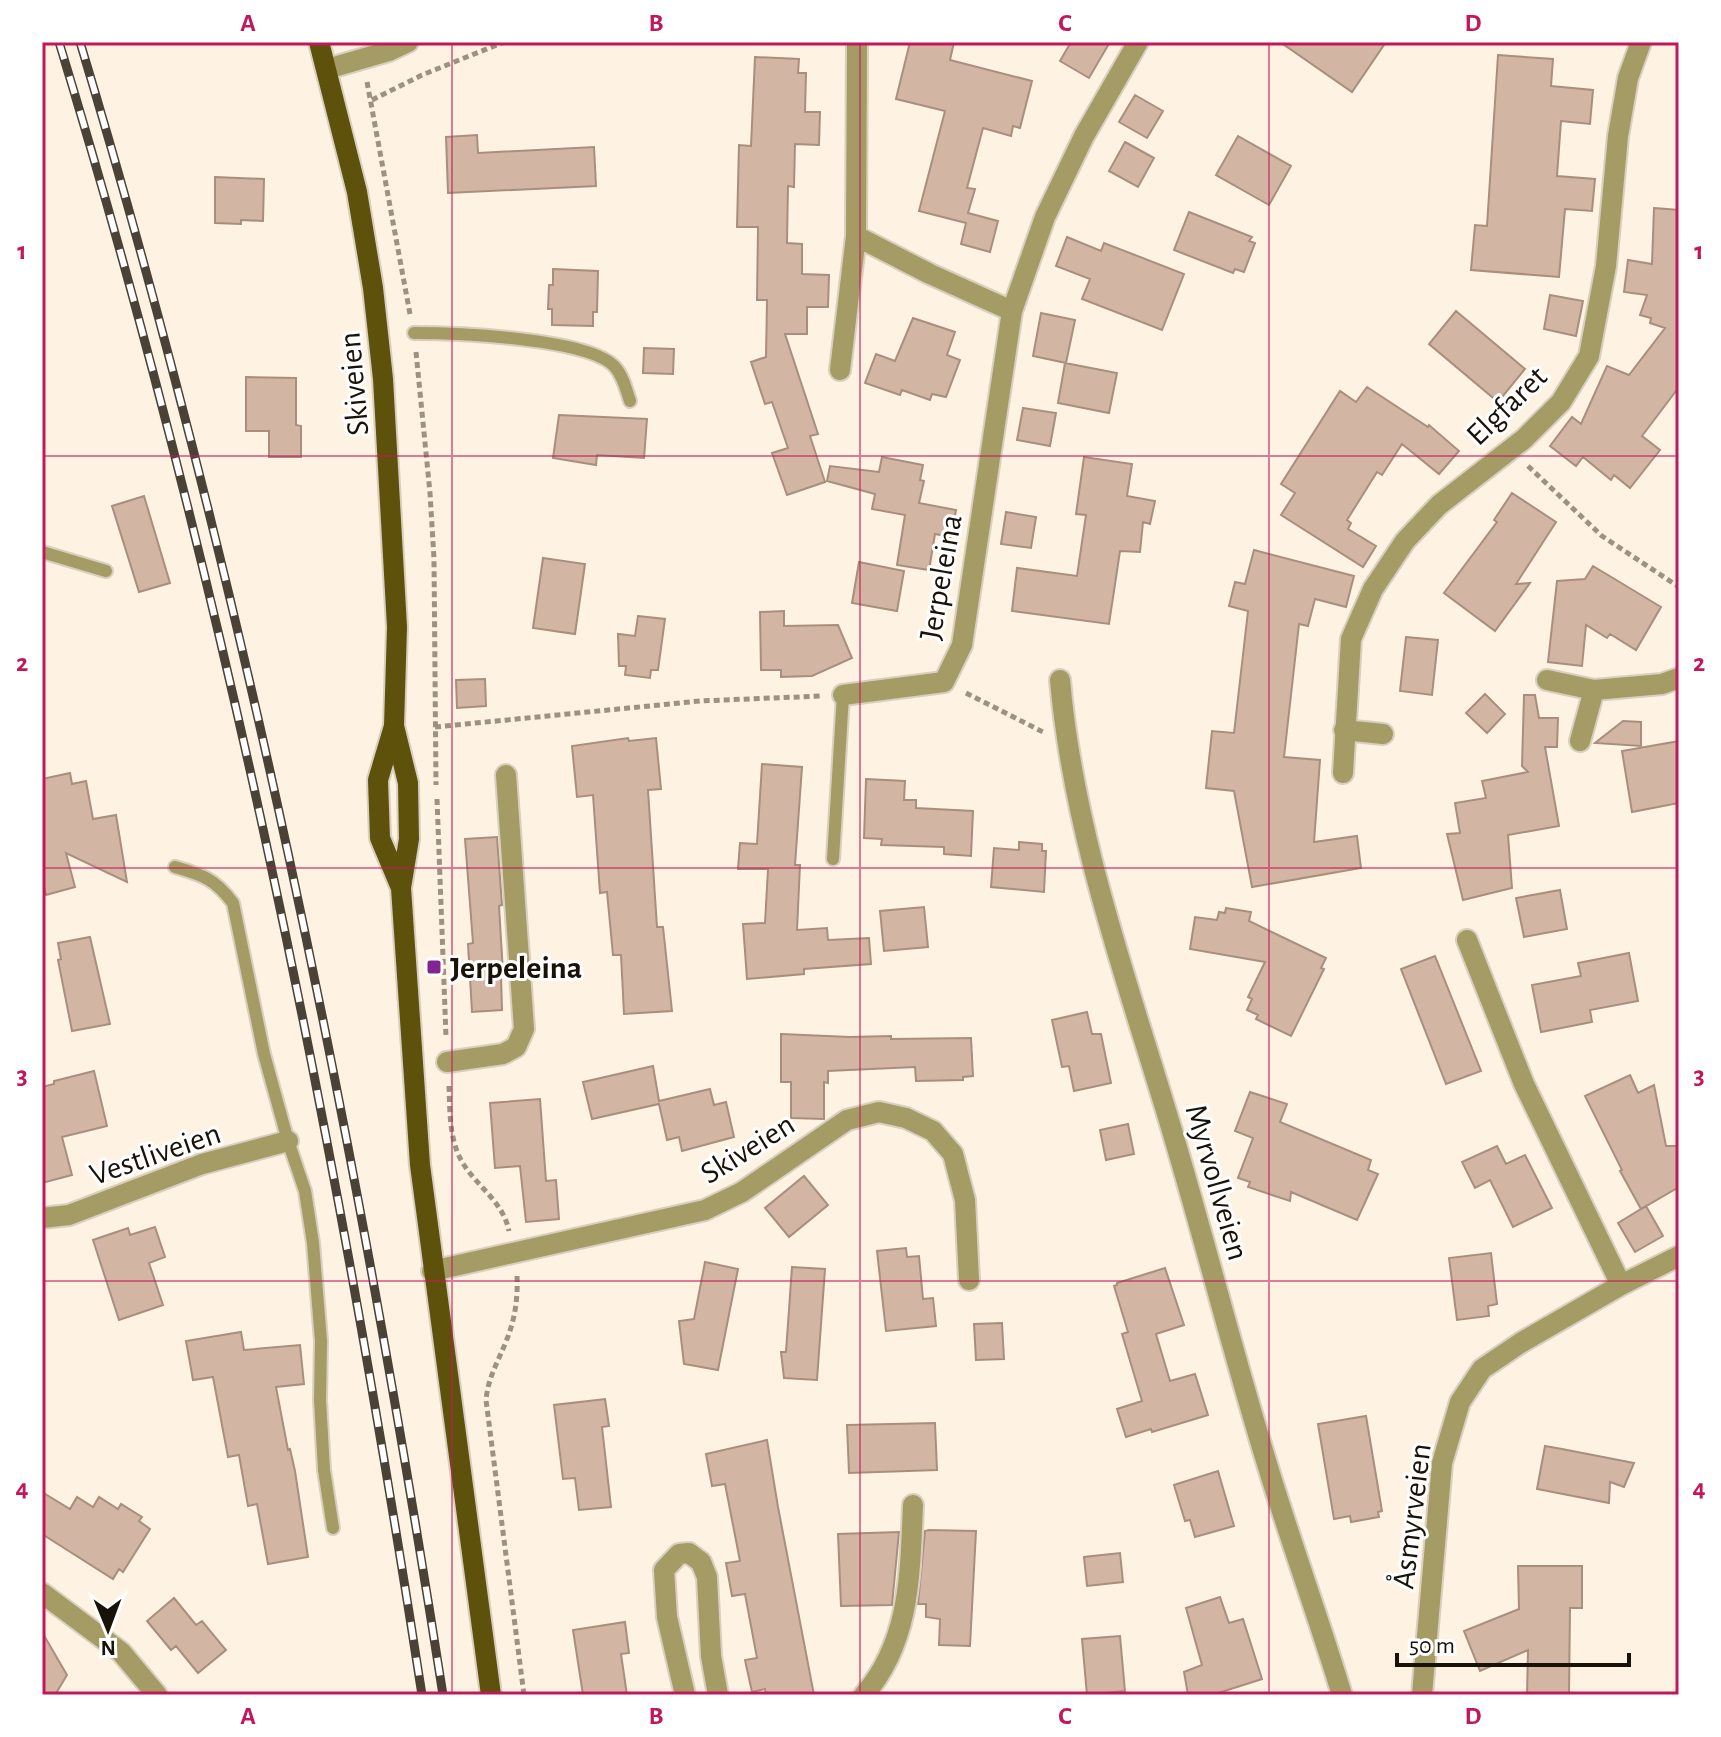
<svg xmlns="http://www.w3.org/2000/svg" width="1721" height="1737" font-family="'Alegreya Sans',sans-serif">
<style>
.building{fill:#d2b5a3;stroke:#aa8e7d;stroke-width:2}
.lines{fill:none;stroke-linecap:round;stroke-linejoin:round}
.lane-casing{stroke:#d9cfbf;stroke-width:16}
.street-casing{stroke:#d9cfbf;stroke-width:24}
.primary-casing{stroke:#d9cfbf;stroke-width:24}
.path{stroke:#9b9284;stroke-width:5;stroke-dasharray:6 4;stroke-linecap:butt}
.lane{stroke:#a59b64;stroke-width:12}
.street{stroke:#a59b64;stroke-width:20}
.primary{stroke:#5d510c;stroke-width:20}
.rail-casing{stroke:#4a4236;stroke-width:9}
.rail{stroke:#fff;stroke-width:6;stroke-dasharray:18;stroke-linecap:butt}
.grid{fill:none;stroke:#c2185b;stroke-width:2;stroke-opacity:0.55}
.poi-dot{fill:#832591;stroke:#fff;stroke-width:3}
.labels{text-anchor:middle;stroke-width:6;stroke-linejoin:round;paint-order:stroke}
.street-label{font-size:32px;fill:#191208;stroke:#fff}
.poi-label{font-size:32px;font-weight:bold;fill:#191208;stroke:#fff;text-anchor:start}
.neatline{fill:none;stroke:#c2185b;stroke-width:3}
.grid-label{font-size:26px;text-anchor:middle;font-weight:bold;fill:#c2185b}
</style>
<rect width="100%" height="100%" fill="#fef3e2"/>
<!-- building -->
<path class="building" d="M910,42H954L950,60L1032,81L1020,128L1013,126L1011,136L983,128L967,188L975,189L968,213L998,221L990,252L961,244L966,223L919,211L945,111L896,99Z
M1071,42H1110L1089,78L1060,61Z
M1280,42H1386L1352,92Z
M1498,55L1553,59L1551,86L1593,90L1590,124L1561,121L1557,176L1595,179L1592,211L1565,209L1559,277L1471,270L1475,225L1487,226Z
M755,57L799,59L798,73H806L805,112H820L819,145L795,144L794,187L788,186L787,243L802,244V274L829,275L828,307H807V334H785L818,434L810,436L825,482L787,495L772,453L788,448L772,402L765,404L751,362L766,357L767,300H757L758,227H737L739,145L751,146Z
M1135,95L1163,111L1147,138L1119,122Z
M477,135L478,153L594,147L596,186L448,193L446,137Z
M1238,136L1291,166L1269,205L1216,175Z
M1125,142L1154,158L1138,187L1109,171Z
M215,177L264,179L263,221L241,220V224L215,223Z
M1654,208L1679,210V387L1642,436L1660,450L1630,488L1614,475L1611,480L1583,457L1576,466L1550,446L1572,417L1581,424L1607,366L1629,375L1665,328L1650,323L1651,318L1640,315L1647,295L1624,292L1628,260L1652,264Z
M1189,212L1252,237L1249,241L1255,243L1244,272L1235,269L1233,273L1174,250Z
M1067,237L1101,251L1104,243L1184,274L1162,330L1082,299L1090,279L1056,266Z
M553,269L598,271L597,312H593V326L552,325V309H548L549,285H553Z
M1550,295L1583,301L1576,336L1544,329Z
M1456,311L1525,369L1498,402L1429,344Z
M1041,313L1075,320L1066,363L1033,356Z
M913,318L955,332L947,355L960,360L946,397L932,394L930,400L902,390L900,395L865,383L876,354L895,361Z
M644,348L674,349L673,374L643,373Z
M1065,363L1117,373L1109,413L1058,403Z
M246,377L296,378V425L301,426V457H269V431H246Z
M1367,387L1428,427L1429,425L1459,451L1439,474L1402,444L1382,475L1377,472L1347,520L1351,523L1348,529L1376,546L1363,567L1281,515L1295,493L1281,484L1340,391L1356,402Z
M1023,408L1056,413L1050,446L1017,440Z
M559,415L647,419L644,458L597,455L596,465L553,458Z
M882,457L923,465L920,480L924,481L919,503L956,510L951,537L935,534L929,570L897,565L905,515L872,509L875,494L827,481L830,466L879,472Z
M1084,457L1132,464L1127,496L1155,501L1150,524L1143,522L1140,552L1120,551L1109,624L1012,611L1017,568L1077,576L1086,515L1076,514Z
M1512,493L1556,522L1516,584L1530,583L1495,631L1444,593L1497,522L1494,520Z
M144,496L170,583L139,592L112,506Z
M1006,512L1036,517L1031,548L1001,544Z
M1254,550L1354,576L1346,607L1315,599L1308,626L1299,624L1284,757L1320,760L1314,842L1357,836L1361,868L1252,887L1234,791L1206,788L1212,731L1234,733L1248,611L1229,606L1235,582L1245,584Z
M543,558L585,564L575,634L533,628Z
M859,562L904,571L897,611L852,603Z
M1593,566L1661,607L1636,650L1610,634L1607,638L1586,625L1582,666L1548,662L1557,581L1585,579Z
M784,611V626L838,625L852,658L812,676L781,677V670H761L760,612Z
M638,616L665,619L658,670H651L650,678L625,675L626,666H619L618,634L635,636Z
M1406,637L1438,640L1432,695L1400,691Z
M485,679L486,706L457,708L456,680Z
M1485,694L1505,714L1487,733L1466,713Z
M1524,695H1535L1539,718H1558L1557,747H1545L1559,826L1508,835L1512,888L1463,900L1447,834L1460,833L1455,803L1486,798L1482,781L1528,772L1522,766Z
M1623,721L1641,722V746L1595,743Z
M628,738L629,741L656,738L661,789L648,790L657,927H663L672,1011L624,1014L621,955H613L607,892L600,893L593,795L577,797L572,746Z
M1679,741V803L1632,812L1622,751Z
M762,764L802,767L795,865H800L797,930L827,928L828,940L869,938L871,964L804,969V974L747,979L743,924L765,923L768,869H738L740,843L757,844Z
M70,773L72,784L86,781L93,819L116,815L127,882L66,853L75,887L46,895L42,879V779Z
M866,779L905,781L904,800H916V808L973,811L971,856L944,854V847L881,845L882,839L864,838Z
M497,837L502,905L499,906L503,973L501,974L502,1010L472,1012L468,944L473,943L465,839Z
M1019,842L1042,844V851H1046L1044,892L991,887L994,848L1019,850Z
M1560,890L1567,929L1524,937L1516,898Z
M924,907L928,947L884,951L880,911Z
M1226,908L1251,912L1249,921L1326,958L1321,968L1324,969L1291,1036L1256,1019L1258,1015L1247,1010L1252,999L1248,997L1265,962L1190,949L1195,917L1217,920L1219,912L1225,913Z
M90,937L110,1024L72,1031L58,960L61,959L58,943Z
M1629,953L1638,1001L1590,1010L1592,1022L1541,1032L1532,985L1581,976L1578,963Z
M1435,956L1481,1071L1446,1084L1401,969Z
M1087,1012L1092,1034H1101L1111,1083L1074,1091L1069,1066L1062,1067L1052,1020Z
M781,1034L850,1037L891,1036V1039L971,1038L973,1076L963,1077V1080L916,1081L915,1067L828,1071V1083L824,1082V1119L791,1118V1082H781Z
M653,1066L659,1101L710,1089L714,1105L726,1102L734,1137L682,1151L679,1137L667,1140L659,1104L592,1119L583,1082Z
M94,1071L107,1126L62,1137L72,1175L42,1183V1087L54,1084V1081Z
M1630,1075L1638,1093L1654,1085L1666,1146H1679V1187L1641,1209L1620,1171L1622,1170L1585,1096Z
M1250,1092L1287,1104L1280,1122L1371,1160L1368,1170L1378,1174L1357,1220L1291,1192L1290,1201L1248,1187L1250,1182L1238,1178L1253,1138L1235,1131Z
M540,1099L546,1181L556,1180L559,1219L526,1222L520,1166L495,1168L490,1103Z
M1128,1124L1134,1154L1106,1160L1100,1130Z
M1497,1146L1506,1164L1525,1155L1552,1208L1513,1227L1490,1180L1475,1188L1462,1162Z
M804,1176L828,1205L789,1237L765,1208Z
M1646,1206L1663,1236L1635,1252L1618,1223Z
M155,1227L165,1257L149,1263L163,1305L119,1320L93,1240L128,1228L130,1235Z
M906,1248L907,1257L919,1256L923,1299L933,1298L936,1326L886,1331L877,1251Z
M1491,1253L1497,1304L1488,1306L1489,1316L1457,1320L1449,1258Z
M705,1262L738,1269L718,1370L684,1364L679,1321L694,1319Z
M792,1267L825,1269L817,1380L784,1378L781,1352H786Z
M1165,1268L1184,1325L1156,1334L1170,1381L1195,1374L1208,1415L1152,1432L1151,1429L1126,1437L1117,1409L1142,1401L1122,1334L1128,1332L1114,1286L1117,1285V1283Z
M1002,1323L1004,1359L976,1360L974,1324Z
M241,1332L244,1350L300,1345L304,1384L276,1387L288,1450L290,1449L295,1471L308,1557L268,1564L257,1504L248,1506L239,1455L228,1457L213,1377L193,1380L186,1341Z
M605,1399L609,1426L602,1427L611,1507L579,1510L575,1478L563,1479L554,1405Z
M1366,1416L1382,1511L1378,1512L1379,1517L1351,1522L1350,1516L1334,1519L1318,1424Z
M935,1423L937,1470L849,1473L847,1425Z
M767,1440L778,1507L814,1695H766L765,1689L752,1692L745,1660L757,1658L745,1594L732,1596L726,1563L740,1561L725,1484L712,1486L706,1454Z
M1545,1446L1562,1449L1634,1463L1624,1487L1610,1482L1609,1503L1537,1489Z
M1218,1471L1234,1526L1195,1537L1190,1520L1185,1521L1174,1485Z
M42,1492L70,1509L77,1497L93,1507L99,1497L118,1509L121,1504L142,1517L139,1521L150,1529L123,1572L119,1569L113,1579L42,1534Z
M929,1530L976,1531L970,1646L939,1645L940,1619L926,1617V1604H918L925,1531Z
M899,1532L892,1605L841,1606L838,1534Z
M1120,1553L1123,1582L1087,1586L1084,1557Z
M1518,1566H1582V1608H1570L1569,1695H1527L1528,1650L1480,1671L1464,1631L1519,1609Z
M1220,1597L1229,1623L1243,1619L1262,1679L1212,1695H1188L1184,1672L1202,1665L1186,1608Z
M174,1598L196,1625L202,1621L226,1650L198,1673L176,1646L171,1650L147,1621Z
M625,1622L629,1653L621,1654L627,1695H583L573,1630Z
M42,1632L67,1675L55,1695H42Z
M1120,1636L1125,1691L1087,1695L1082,1639Z"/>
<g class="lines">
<defs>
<path id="lane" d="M414,333C454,333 589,338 615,367C623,376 626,389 630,401
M42,552L106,571
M833,859L843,695
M175,867C203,875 215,879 233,903L264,1054L288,1141L305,1191L313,1243L321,1341L320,1400L324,1470L333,1528"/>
<path id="street" d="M327,69L389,51L408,42
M856,236L930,274L1012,311
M840,370L856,236L857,42
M1060,680C1073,829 1124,972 1167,1114C1206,1242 1237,1372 1278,1499C1299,1565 1322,1629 1342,1695
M1547,680L1594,690L1662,684L1679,678
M843,695L944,682L962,645L1012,311L1045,217L1084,136L1138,42
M1344,730L1383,734
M1580,741L1594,690
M1343,773L1351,639L1373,589L1405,541L1439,505L1524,439L1561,402L1589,356L1606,266L1618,136L1628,78L1641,42
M1467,940L1524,1084L1621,1285
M447,1062L503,1054L516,1047L524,1029L506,775
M42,1218L69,1215L202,1164L288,1141
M432,1271L705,1210L742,1192L847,1120L879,1112L906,1118L933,1131L953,1154L965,1200L969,1280
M42,1593L121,1652L157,1695
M685,1695L667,1617L664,1570L679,1554L689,1553L701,1562L707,1577L711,1656L718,1695
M864,1695C911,1641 910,1572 913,1505
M1422,1695L1442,1463L1460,1402L1482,1369L1522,1342L1621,1285L1679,1256"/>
<path id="primary" d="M319,42L357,192L373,288L383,379L397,627L394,726L378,780L380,838L401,888
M394,726L408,783L409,839L401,888L420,1165L491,1695"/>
</defs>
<!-- lane casing -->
<use href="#lane" class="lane-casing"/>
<!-- street casing -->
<use href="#street" class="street-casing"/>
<!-- primary casing -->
<use href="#primary" class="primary-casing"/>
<!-- path -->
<path class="path" d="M367,82L410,314
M372,100L422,75L504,42
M416,352L430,493L434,559L436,785
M1528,466L1602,536L1679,587
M966,693L1043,732
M435,727L700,701L821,696
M437,799L446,1036
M449,1086C450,1113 449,1142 464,1165C479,1188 503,1202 509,1231
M517,1276C518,1298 515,1319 507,1339C499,1360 488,1377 486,1400L524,1695"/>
<!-- lane -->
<use href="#lane" class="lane"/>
<!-- street -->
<use href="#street" class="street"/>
<!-- primary -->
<use href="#primary" class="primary"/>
<defs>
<path id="rail" d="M59,42C224,582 336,1137 422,1695
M80,42C243,583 356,1137 443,1695"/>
</defs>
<!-- rail casing -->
<use href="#rail" class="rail-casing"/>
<!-- rail -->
<use href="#rail" class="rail"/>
</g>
<!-- grid -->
<path class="grid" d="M452,42V1695M860,42V1695M1269,42V1695M42,456H1679M42,868H1679M42,1281H1679"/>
<!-- markers -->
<rect class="poi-dot" x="426" y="959" width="16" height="16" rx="4"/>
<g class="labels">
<!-- street labels -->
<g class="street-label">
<text transform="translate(353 384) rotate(-95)" y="11">Skiveien</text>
<text transform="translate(1506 405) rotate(-44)" y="11">Elgfaret</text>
<text transform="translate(940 577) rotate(-80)" y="11">Jerpeleina</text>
<text transform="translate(747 1148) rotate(-32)" y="11">Skiveien</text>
<text transform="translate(155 1153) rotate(-19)" y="11">Vestliveien</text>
<text transform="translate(1218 1182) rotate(74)" y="11">Myrvollveien</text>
<text transform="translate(1411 1516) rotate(-83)" y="11">Åsmyrveien</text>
</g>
<!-- poi labels -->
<g class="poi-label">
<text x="450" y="978">Jerpeleina</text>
</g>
</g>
<!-- border -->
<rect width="1721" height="1737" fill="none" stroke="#ffffff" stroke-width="88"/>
<!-- north arrow -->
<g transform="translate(108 1629) rotate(179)" stroke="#ffffff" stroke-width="6" paint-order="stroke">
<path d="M0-6L14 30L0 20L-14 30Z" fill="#191208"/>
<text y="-12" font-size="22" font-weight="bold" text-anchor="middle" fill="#191208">N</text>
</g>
<!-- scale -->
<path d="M1397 1653v12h232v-12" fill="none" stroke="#191208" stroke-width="4"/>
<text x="1409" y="1653" font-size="24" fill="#191208" stroke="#ffffff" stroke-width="6" paint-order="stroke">50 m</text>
<rect x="44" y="44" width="1633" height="1649" class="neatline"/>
<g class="grid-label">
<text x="248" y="31">A</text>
<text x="656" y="31">B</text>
<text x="1065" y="31">C</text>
<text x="1473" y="31">D</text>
<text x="22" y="259">1</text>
<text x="1699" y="259">1</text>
<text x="22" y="671">2</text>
<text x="1699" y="671">2</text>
<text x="22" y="1084">3</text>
<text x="1699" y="1084">3</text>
<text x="22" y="1496">4</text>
<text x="1699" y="1496">4</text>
<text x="248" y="1724">A</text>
<text x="656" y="1724">B</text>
<text x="1065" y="1724">C</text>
<text x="1473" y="1724">D</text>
</g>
</svg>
